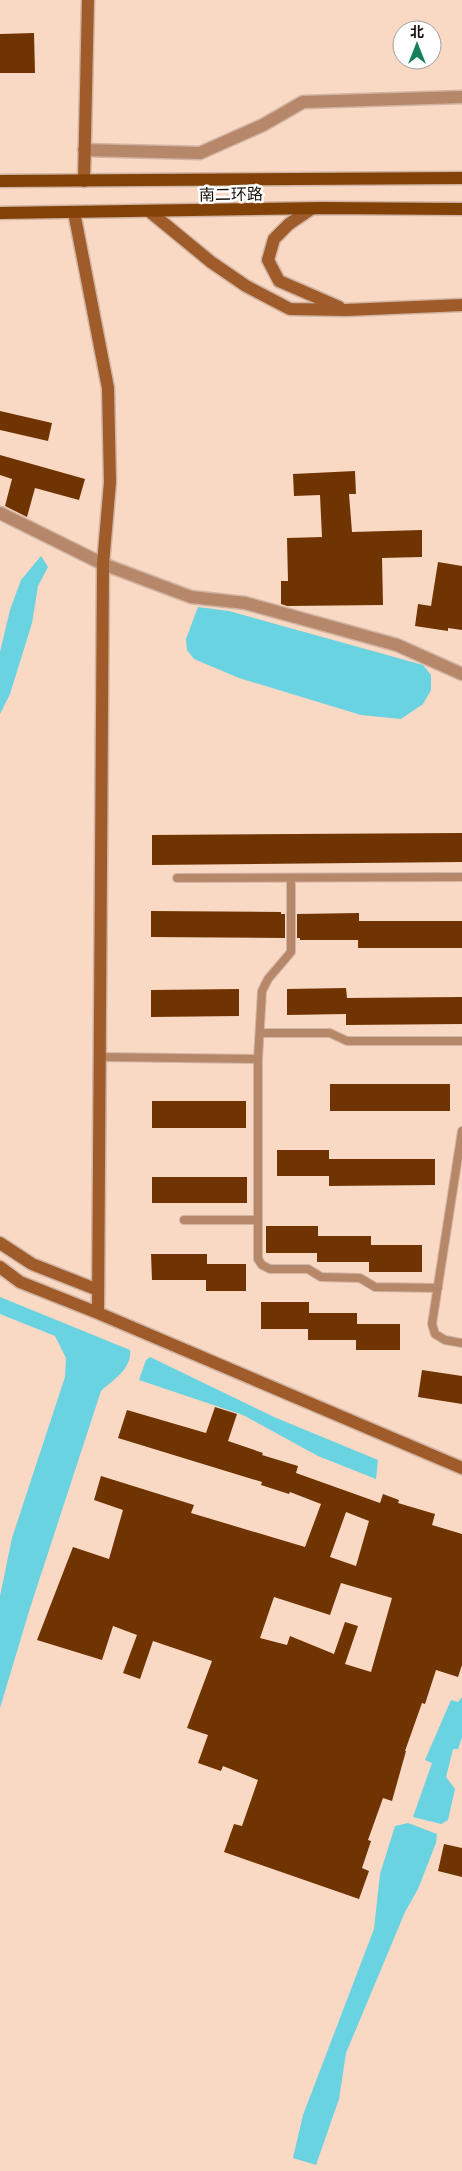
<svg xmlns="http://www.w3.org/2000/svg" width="462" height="2171" font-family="Arial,'Noto Sans SC',sans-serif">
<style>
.water{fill:#69d3e2}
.building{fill:#6f3402;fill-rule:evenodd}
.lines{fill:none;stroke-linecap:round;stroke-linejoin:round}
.lane-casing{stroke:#d1b4a3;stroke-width:10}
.street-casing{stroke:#d1b4a3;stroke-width:15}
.secondary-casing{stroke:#d1b4a3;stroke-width:15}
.primary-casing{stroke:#d1b4a3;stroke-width:15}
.lane{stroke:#b68869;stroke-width:8}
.street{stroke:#b68869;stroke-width:12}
.secondary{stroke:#9f5c2a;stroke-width:12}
.primary{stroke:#824207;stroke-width:12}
.labels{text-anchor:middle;stroke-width:5;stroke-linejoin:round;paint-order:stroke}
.street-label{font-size:16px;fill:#1b100a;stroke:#fff}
</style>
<rect width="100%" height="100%" fill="#f9d8c4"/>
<!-- water -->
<path class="water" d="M41,556L48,567L38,586L32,623L10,694L0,714V652L10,610L21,580Z
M198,607L229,611L423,665L431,675V690L423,704L401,719L361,715L239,678L194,659L187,650L186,639Z
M0,1297L130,1350C132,1369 113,1380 101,1391L30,1608L0,1708V1596L12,1538L65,1377L66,1358L55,1336L0,1314Z
M150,1357L274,1417L378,1460L376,1479L318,1456L243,1415L139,1380L146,1360Z
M462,1697V1737L458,1749H453L446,1777L455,1789L448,1820L441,1824L413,1817L432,1763L425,1760L451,1700L458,1702Z
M408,1823L437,1834L436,1843L418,1889L405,1912L346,2053L339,2099L316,2165L293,2158L303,2115L374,1929L380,1874L395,1826Z"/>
<!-- building -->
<path class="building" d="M34,33L35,73H0V34Z
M0,411L52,423L48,441L0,430Z
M0,455L85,479L79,500L35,488L27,517L5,506L12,479L0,475Z
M355,471L356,494H349L352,532L422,530V557L382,558L383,605L287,606L281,604V581H288L287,538L322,537L320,495L294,496L293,474Z
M438,562L462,566V630L448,628V631L415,626L418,604L431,606Z
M462,833V862L152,865V835Z
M151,911L281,912V914H285V938L151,937Z
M359,913V921H462V948H358V940H300V938H297V914Z
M346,988L347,998L462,997V1024L346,1025V1014L287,1015V989Z
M239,989V1016L151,1017V990Z
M330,1084H450V1111H330Z
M152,1101H246V1128H152Z
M277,1150H329V1159H435V1185L329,1186V1176H277Z
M152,1177H247V1203H152Z
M266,1226H318V1236H371V1245H422V1272H369V1262H317V1253H266Z
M151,1254H207V1264H246V1291H206V1280H152Z
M261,1302H309V1313H357V1324H400V1350H356V1340H308V1329H261Z
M422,1370L462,1376V1404L418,1397Z
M215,1407L237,1414L228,1441L263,1453L262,1455L298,1466L296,1473L380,1503L383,1494L399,1500L398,1503L435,1514L432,1525L462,1534V1665L458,1677L436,1670L425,1704L422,1703L405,1751H406L392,1801L383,1798L368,1840L371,1841L362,1868L369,1871L359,1899L224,1852L234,1824L242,1826L258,1780L223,1766L221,1771L198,1763L208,1735L187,1728L212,1661L153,1641L140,1679L123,1673L137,1635L113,1626L102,1660L37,1640L73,1547L109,1559L123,1510L94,1500L101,1476L194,1505L191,1513L305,1547L321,1504L290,1492L289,1494L261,1485L262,1482L118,1438L127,1410L206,1433ZM346,1512L369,1521L356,1566L330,1557ZM341,1583L392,1598L371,1672L345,1664L358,1626L345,1622L334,1654L290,1636L287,1645L260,1638L274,1597L330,1615Z
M444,1844L462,1848V1877L438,1871Z"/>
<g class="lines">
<defs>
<path id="lane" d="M177,878L462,877
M260,1033H330L347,1041H462
M100,1057L258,1059L262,991L268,979L291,952V878
M258,1059V1259L262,1265L270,1269H308L321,1277L360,1278L375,1287L438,1288
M462,1131L432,1324L435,1334L445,1340L462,1343
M184,1220H258"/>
<path id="street" d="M84,150L200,153L263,125L303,102L462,97
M0,513L103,564L191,597L245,603L397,645L462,674"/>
<path id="secondary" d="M84,181L88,0
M311,209L289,224L274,239L268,260L279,281L339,307
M149,211L211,262L246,286L290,309L346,310L462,305
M74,212L108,388L110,482L103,564L98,1313
M0,1243L32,1264L98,1290
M0,1267L20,1282L98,1313L462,1468"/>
<path id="primary" d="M0,181L462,178
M0,213L321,208L462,209"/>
</defs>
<!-- lane casing -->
<use href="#lane" class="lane-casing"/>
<!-- street casing -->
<use href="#street" class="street-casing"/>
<!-- secondary casing -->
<use href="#secondary" class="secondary-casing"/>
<!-- primary casing -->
<use href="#primary" class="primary-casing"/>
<!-- lane -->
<use href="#lane" class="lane"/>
<!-- street -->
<use href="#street" class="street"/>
<!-- secondary -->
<use href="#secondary" class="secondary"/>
<!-- primary -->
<use href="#primary" class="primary"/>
</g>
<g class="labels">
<!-- street labels -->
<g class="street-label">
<text transform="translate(231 194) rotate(-1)" y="6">南二环路</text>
</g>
</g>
<!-- north arrow -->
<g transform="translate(417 45)"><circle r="24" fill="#ffffff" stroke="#a49f9d"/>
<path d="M0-4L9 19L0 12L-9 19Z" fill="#15805b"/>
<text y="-8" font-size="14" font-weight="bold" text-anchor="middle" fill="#1b100a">北</text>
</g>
</svg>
